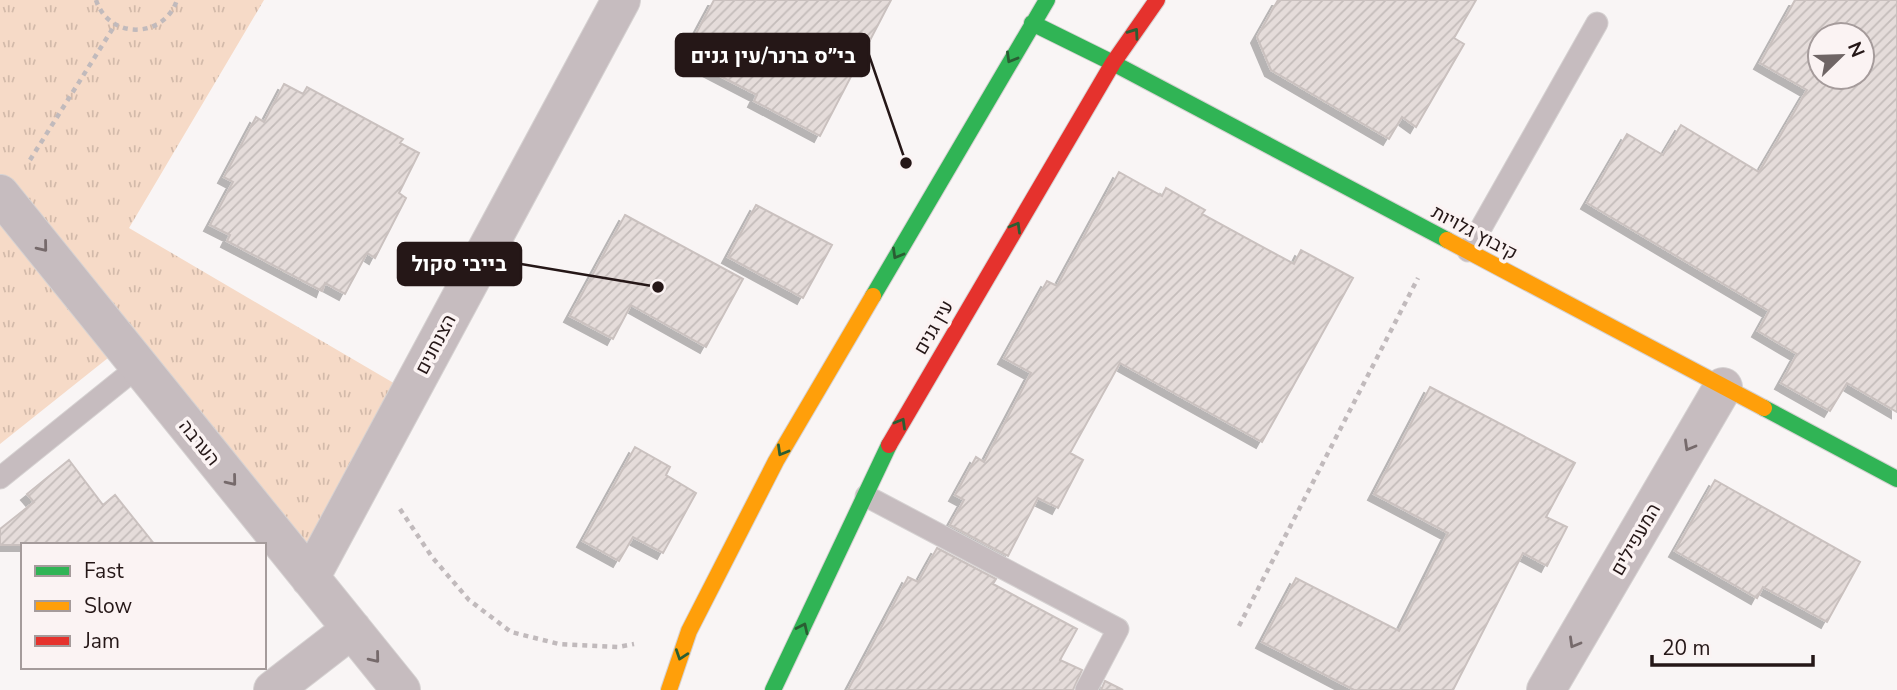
<svg xmlns="http://www.w3.org/2000/svg" width="1897" height="690" font-family="'Nunito Sans',Heebo,sans-serif">
<style>
.park{fill:url(#park-tufts)}
.building{fill:url(#building-hatch);stroke:#cac1bf;stroke-width:2;fill-rule:evenodd;filter:url(#shadow)}
.lines{fill:none;stroke-linecap:round;stroke-linejoin:round}
.lane-casing{stroke:#d6d2d2;stroke-width:23}
.street-casing{stroke:#d6d2d2;stroke-width:40}
.fast-casing{stroke:#d6d2d2;stroke-width:18}
.slow-casing{stroke:#d6d2d2;stroke-width:18}
.jam-casing{stroke:#d6d2d2;stroke-width:18}
.path{stroke:#c1babc;stroke-width:4.5;stroke-dasharray:5 5;stroke-linecap:butt}
.lane{stroke:#c6bcbf;stroke-width:21}
.street{stroke:#c6bcbf;stroke-width:38}
.fast{stroke:#30b455;stroke-width:16}
.slow{stroke:#ff9f0a;stroke-width:16}
.jam{stroke:#e5322d;stroke-width:16}
.oneway{stroke:#2a5e33}
.oneway2{stroke:#766a6b}
.labels{text-anchor:middle;stroke-width:7;stroke-linejoin:round;paint-order:stroke}
.street-label{font-size:19px;fill:#251717;stroke:#fbf3f3}
.leader{fill:none;stroke:#251717;stroke-width:2.5}
.callout-dot{fill:#251717;stroke:#fbf3f3;stroke-width:2.5}
.callout{fill:#251717;stroke:#251717;stroke-width:2.5}
.callout-label{font-size:21px;text-anchor:middle;font-weight:bold;fill:#fff}
</style>
<defs>
<pattern id="park-tufts" width="24" height="20" patternUnits="userSpaceOnUse" patternTransform="scale(1.75)"><rect width="24" height="20" fill="#f6dac7"/><path d="M3 7l-1-3M5 7V3M7 7l1-3M15 17l-1-3M17 17v-4M19 17l1-3" fill="none" stroke="#d3baaa"/></pattern>
<pattern id="building-hatch" width="6" height="6" patternUnits="userSpaceOnUse" patternTransform="scale(1.75)"><rect width="6" height="6" fill="#e5dcda"/><path d="M-1 1l2-2M0 6l6-6M5 7l2-2" fill="none" stroke="#c4bcba"/></pattern>
<filter id="shadow"><feDropShadow dx="-6" dy="6" stdDeviation="0" flood-color="#0004"/></filter>
</defs>
<rect width="100%" height="100%" fill="#f9f5f5"/>
<!-- park -->
<path class="park" d="M0,0H264L129,228L409,392L310,578L123,346L0,444Z"/>
<!-- building -->
<path class="building" d="M714,0H891L820,136L754,101L757,95L699,65L707,51L691,43Z
M1278,0H1476L1454,38L1464,44L1416,127L1402,117L1389,139L1271,70L1257,37Z
M1795,0H1897V412L1847,383L1830,411L1781,383L1797,354L1758,331L1769,311L1587,203L1627,134L1663,155L1681,125L1759,172L1807,90L1760,63ZM1820,35H1862V77H1820Z
M284,84L303,94L307,87L403,139L400,143L419,153L399,193L406,198L375,258L367,253L345,294L325,283L322,291L227,241L230,235L210,225L233,182L224,177L256,117L264,122Z
M1119,172L1162,196L1166,188L1205,210L1202,214L1294,264L1301,250L1353,278L1262,442L1120,363L1070,453L1083,460L1058,508L1038,498L1008,556L950,525L964,500L955,495L976,457L984,462L1031,373L1004,358L1047,281L1057,286Z
M756,205L832,245L803,298L728,257Z
M625,215L743,279L706,347L631,305L613,339L570,316Z
M1430,387L1575,463L1546,517L1567,527L1547,566L1523,553L1453,690H1354L1262,642L1296,578L1399,631L1448,533L1374,494Z
M635,447L670,467L666,475L696,493L663,553L633,537L619,561L583,541Z
M69,460L103,505L115,495L155,545H0V529L34,502L27,494Z
M1715,480L1860,562L1827,622L1763,587L1757,598L1675,551Z
M937,548L996,579L993,584L1077,629L1060,660L1082,670L1073,690H848L908,577L918,582Z
M1105,681L1123,690H1101Z"/>
<g class="lines">
<defs>
<path id="lane" d="M1468,251L1597,23
M0,478L139,366
M866,496L1118,629L1086,690"/>
<path id="street" d="M0,194L401,690
M310,578L621,0
M273,690L352,629
M1546,690L1723,387"/>
<path id="fast" d="M1032,23L1113,63L1447,240
M873,296L1047,0
M1764,408L1897,479
M773,690L889,445"/>
<path id="slow" d="M1447,240L1764,408
M669,690L689,631L776,461L873,296"/>
<path id="jam" d="M889,445L1113,63L1157,0"/>
</defs>
<!-- lane casing -->
<use href="#lane" class="lane-casing"/>
<!-- street casing -->
<use href="#street" class="street-casing"/>
<!-- fast casing -->
<use href="#fast" class="fast-casing"/>
<!-- slow casing -->
<use href="#slow" class="slow-casing"/>
<!-- jam casing -->
<use href="#jam" class="jam-casing"/>
<!-- path -->
<path class="path" d="M96,0C109,40 164,39 177,0
M30,160L115,25
M400,509L432,557L469,600L511,632L559,644L618,647L634,644
M1239,626L1418,278"/>
<!-- lane -->
<use href="#lane" class="lane"/>
<!-- street -->
<use href="#street" class="street"/>
<!-- fast -->
<use href="#fast" class="fast"/>
<!-- slow -->
<use href="#slow" class="slow"/>
<!-- jam -->
<use href="#jam" class="jam"/>
</g>
<!-- one-way arrows -->
<defs><path id="oneway-chevron" d="M-2-3.5L2.5 0L-2 3.5" fill="none" stroke-width="1.6" stroke-linecap="round" stroke-linejoin="round" transform="scale(1.75)"/></defs>
<g class="oneway">
<use href="#oneway-chevron" transform="translate(1134 33) rotate(-55)"/>
<use href="#oneway-chevron" transform="translate(1011 58) rotate(120)"/>
<use href="#oneway-chevron" transform="translate(1016 227) rotate(-60)"/>
<use href="#oneway-chevron" transform="translate(897 254) rotate(120)"/>
<use href="#oneway-chevron" transform="translate(901 423) rotate(-60)"/>
<use href="#oneway-chevron" transform="translate(782 451) rotate(120)"/>
<use href="#oneway-chevron" transform="translate(803 628) rotate(-65)"/>
<use href="#oneway-chevron" transform="translate(681 655) rotate(109)"/>
</g>
<g class="oneway2">
<use href="#oneway-chevron" transform="translate(43 247) rotate(51)"/>
<use href="#oneway-chevron" transform="translate(1689 446) rotate(120)"/>
<use href="#oneway-chevron" transform="translate(232 481) rotate(51)"/>
<use href="#oneway-chevron" transform="translate(1574 643) rotate(120)"/>
<use href="#oneway-chevron" transform="translate(375 658) rotate(51)"/>
</g>
<g class="labels">
<!-- street labels -->
<g class="street-label">
<text transform="translate(1475 232) rotate(28)" y="7">קיבוץ גלויות</text>
<text transform="translate(933 327) rotate(-60)" y="7">עין גנים</text>
<text transform="translate(435 344) rotate(-62)" y="7">הצנחנים</text>
<text transform="translate(200 442) rotate(51)" y="7">הערבה</text>
<text transform="translate(1635 539) rotate(-60)" y="7">המעפילים</text>
</g>
</g>
<!-- callouts -->
<path class="leader" d="M906 163L869 55M658 287L521 264"/>
<g class="callout-dot">
<circle cx="906" cy="163" r="7"/>
<circle cx="658" cy="287" r="7"/>
</g>
<g class="callout">
<rect x="676" y="34" width="193" height="42" rx="7"/>
<rect x="398" y="243" width="123" height="42" rx="7"/>
</g>
<g class="callout-label">
<text x="773" y="63">בי״ס ברנר/עין גנים</text>
<text x="459" y="271">בייבי סקול</text>
</g>
<!-- legend -->
<rect x="21" y="543" width="245" height="126" fill="#fbf3f3" stroke="#a59b9b" stroke-width="2"/>
<rect x="35" y="566" width="35" height="10" fill="#30b455" stroke="#a59b9b" stroke-width="2"/>
<text x="84" y="578" font-size="21" fill="#251717">Fast</text>
<rect x="35" y="601" width="35" height="10" fill="#ff9f0a" stroke="#a59b9b" stroke-width="2"/>
<text x="84" y="613" font-size="21" fill="#251717">Slow</text>
<rect x="35" y="636" width="35" height="10" fill="#e5322d" stroke="#a59b9b" stroke-width="2"/>
<text x="84" y="648" font-size="21" fill="#251717">Jam</text>
<!-- north arrow -->
<g transform="translate(1841 56) rotate(67)"><circle r="33" fill="#fbf3f3" stroke="#a59b9b" stroke-width="2"/>
<path d="M0-5L12 26L0 18L-12 26Z" fill="#6f6565"/>
<text y="-10" font-size="19" font-weight="bold" text-anchor="middle" fill="#251717">N</text>
</g>
<!-- scale -->
<path d="M1652 655v10h161v-10" fill="none" stroke="#251717" stroke-width="3.5"/>
<text x="1662" y="655" font-size="21" fill="#251717" stroke="#fbf3f3" stroke-width="5" paint-order="stroke">20 m</text>
</svg>
